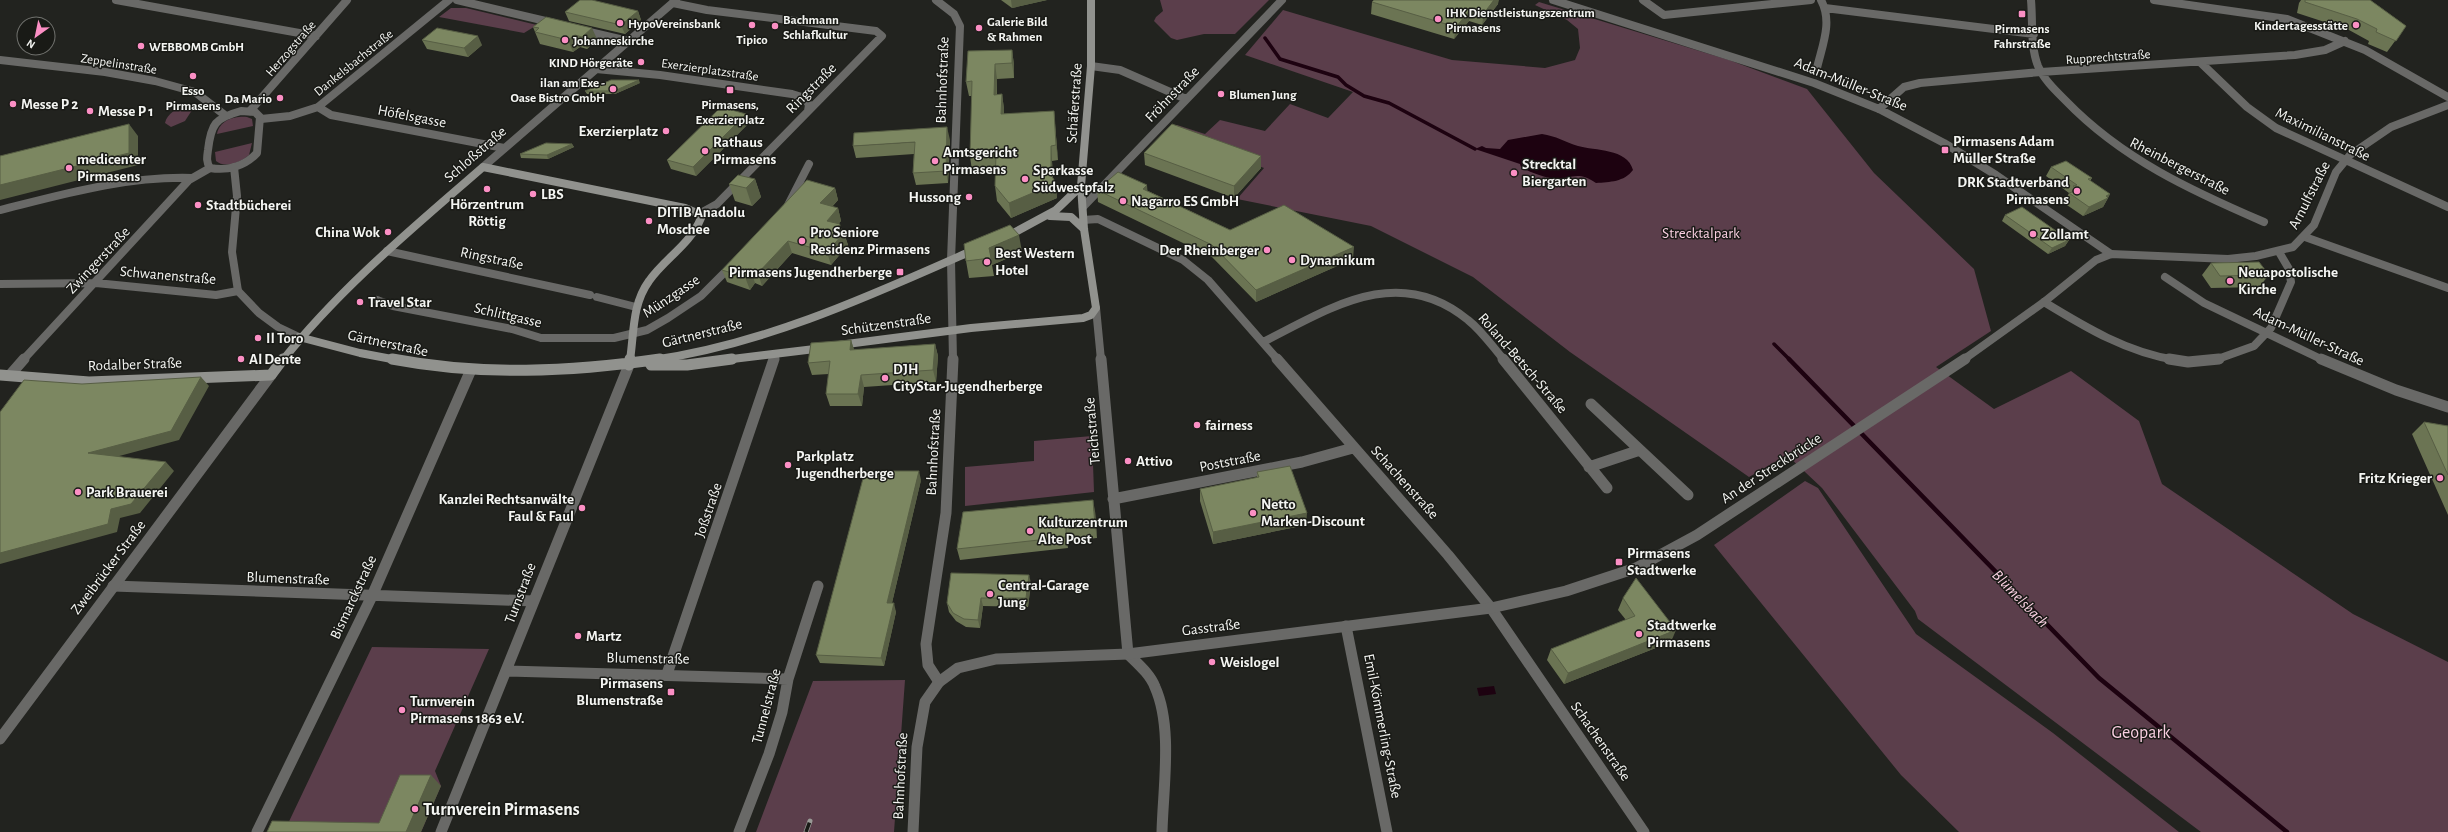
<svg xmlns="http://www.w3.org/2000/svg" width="2448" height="832" font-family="'Alegreya Sans',sans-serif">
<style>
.green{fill:#5b3e4b}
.water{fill:#1d0210}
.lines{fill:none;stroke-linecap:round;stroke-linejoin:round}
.stream-far1{stroke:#1d0210;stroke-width:3.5}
.stream{stroke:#1d0210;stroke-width:4.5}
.minor-far1{stroke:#696967;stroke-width:8}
.minor{stroke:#696967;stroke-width:11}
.tertiary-far1{stroke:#696967;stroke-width:8}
.tertiary{stroke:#696967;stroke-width:11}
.secondary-far1{stroke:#91928e;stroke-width:8}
.secondary{stroke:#91928e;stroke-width:11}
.rail-casing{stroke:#999a96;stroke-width:5}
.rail{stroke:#191a16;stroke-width:3.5;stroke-dasharray:10;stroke-linecap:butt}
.wall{fill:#6b7453}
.shaded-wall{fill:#575e44}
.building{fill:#7c8761;stroke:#575e44}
.poi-dot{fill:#fb8fc4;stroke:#191a16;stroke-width:1.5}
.labels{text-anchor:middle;stroke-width:3;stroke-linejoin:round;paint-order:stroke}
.far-poi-label{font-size:13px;font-weight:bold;fill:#f4f5f2;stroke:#191a16;text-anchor:start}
.far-street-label{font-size:13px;fill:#f4f5f2;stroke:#191a16}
.street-label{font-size:15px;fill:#f4f5f2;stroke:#191a16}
.poi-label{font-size:15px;font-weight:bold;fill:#f4f5f2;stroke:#191a16;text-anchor:start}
.park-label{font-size:15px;fill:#f9cfe1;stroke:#191a16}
.water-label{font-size:16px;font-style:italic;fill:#fcd2e4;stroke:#191a16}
.near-park-label{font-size:18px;fill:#f9cfe1;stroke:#191a16}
.near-poi-label{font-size:18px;font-weight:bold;fill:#f4f5f2;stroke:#191a16;text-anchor:start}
</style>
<rect width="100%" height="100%" fill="#22231f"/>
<!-- green -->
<path class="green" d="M1160,0H1269L1235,34H1204L1177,40L1171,38L1154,21L1156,17L1163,11Z
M1539,2L1729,60L1807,89L1874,173L1974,269L1991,331L1936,367L1994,409L2071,371L2139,421L2162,484L2353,614L2448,662V832H2201L1918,619L1915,611L1822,488L1787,455L1749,477L1570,352L1473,277L1371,226L1237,199L1264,168L1168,132L1177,125L1205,134L1220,120L1265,131L1290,104L1328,118L1353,92L1245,55L1283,10L1452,60L1545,68L1575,60L1580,48L1578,29L1567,20L1535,5Z
M451,8H466L537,25L524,33L439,17Z
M187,104L194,107L185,121L171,127L165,123C167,113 178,108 187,104Z
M247,117L252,119L253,126L217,134C220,120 234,116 247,117Z
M252,143L249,155C241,162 225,169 216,161L215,152Z
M1092,436L1094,492L965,506V467L1034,461V441Z
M1805,481L1818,488L1916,634L2053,733L2179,832H1959L1901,775L1714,545Z
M372,647L489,649L435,771L441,786L421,832H284Z
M905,680L894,832H756L813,681Z"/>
<!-- water -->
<path class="water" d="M1542,134C1556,136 1565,142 1578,146C1595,151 1627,148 1633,170C1624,182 1610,182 1596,183C1576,168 1567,182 1550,178C1541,176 1529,172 1521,167L1520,164L1475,149L1482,146L1486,148L1500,149L1508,140Z
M1494,686L1496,694L1479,696L1477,688Z"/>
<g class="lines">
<!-- stream-far1 -->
<path class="stream-far1" d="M1265,38L1280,59L1338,77L1346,85L1364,96L1389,103L1475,149
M1774,344L1790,360"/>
<!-- stream -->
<path class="stream" d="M1789,359L2099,678L2287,832"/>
<!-- minor-far1 -->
<path class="minor-far1" d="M116,0L316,36
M457,0L554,23
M936,0L954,14L960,26L951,260L953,360
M1553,0L1814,83L1879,109L1944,143L1996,175L2111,254
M1643,0L1664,15L1811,0
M2031,0C2033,21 2030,46 2038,66C2044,80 2056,91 2066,101C2122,159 2192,191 2264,222
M2154,0L2287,19L2365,50L2448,97
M673,3L707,10L876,31L882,36L717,204L699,214
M1825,8L2034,34
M581,30L628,41
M2200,62L2247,107L2276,128L2448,207
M1091,66L1120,70L1186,99
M1817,68C1822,46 1833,22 1821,0
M596,69L660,75L792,94L805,98L809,105L808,111
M318,107L331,115L504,148
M1879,109L1904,87L1920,83L2041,72L2295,55L2325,50L2345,41
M250,111L347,0
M261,119L290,116L318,107L449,0
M788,205L809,164
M1083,207L1282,0
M0,210C64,194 126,176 192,178
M1083,220L1098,219L1183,260L1208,280L1278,360
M2305,237L2448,288
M387,251L590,295
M2165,277L2204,303L2323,360
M0,284L96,283L216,295L238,291
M597,297L636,307
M377,300L393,306L512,329L541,338H614L647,330L668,318L701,296L732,265
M2044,302C2085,327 2128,353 2176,360
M1096,308L1101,360
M1263,342C1329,309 1398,262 1468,320C1482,331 1492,346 1504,360
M23,360L189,180L210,168
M774,360L776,354
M2215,360L2254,346L2271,328L2291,282L2289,269L2279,252"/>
<!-- minor -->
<path class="minor" d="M1101,359L1128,654C1138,664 1150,674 1155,687C1173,727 1163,788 1162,832
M1277,359L1448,555L1491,608L1644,832
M1503,359L1607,488
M2169,359L2188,362L2219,359
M2321,359L2396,390L2448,407
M10,375L24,359
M1591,404L1640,450
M1589,467L1640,450L1688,495
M1113,499L1302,462L1353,448
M113,586L534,601
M1346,626L1387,832
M508,671L788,679
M667,674L774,359
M939,682L928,665L926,644L946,513L953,359
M257,832L372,596L470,372
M441,832L629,365
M739,832L769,754L782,712L788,679L818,586"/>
<!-- tertiary-far1 -->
<path class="tertiary-far1" d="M0,60L105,72L155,81L195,92L226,116
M241,111L255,112L260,117L257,153C245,166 228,171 210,168C206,162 207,157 208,150C211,124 215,118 241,111Z
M234,167L237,196L232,252L238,291L259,313L278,327L299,337
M483,167L676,0
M1963,360L2044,302L2096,260L2111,254L2228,259L2256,256L2293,247L2314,225L2336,172L2350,155L2391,127L2448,105"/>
<!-- tertiary -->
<path class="tertiary" d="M0,739L271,375
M913,832L917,747L925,702L939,682L958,668L996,659L1128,654L1491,608L1566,591L1636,568L1697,535L1965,359"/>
<!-- secondary-far1 -->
<path class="secondary-far1" d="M1050,216L1071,217L1084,229
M1006,237L1056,210L1081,186
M299,337L360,353L397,360
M839,345L971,328L1083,318L1091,315L1096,308L1084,229L1081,186L1091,66V0
M283,360C341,287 413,228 483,167L685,208L699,214L701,218C690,245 665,258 649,281C632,304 634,334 630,360
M653,360C766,344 872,295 976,249
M724,360L823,348"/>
<!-- secondary -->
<path class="secondary" d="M392,359C482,376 570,372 660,359
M629,365L630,359
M651,365H687L732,359
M0,375L89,382L271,375L283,359"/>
<defs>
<path id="rail" d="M806,832L810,821"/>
</defs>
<!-- rail casing -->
<use href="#rail" class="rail-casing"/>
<!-- rail -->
<use href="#rail" class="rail"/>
</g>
<!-- wall -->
<path class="wall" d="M1001,0H1047L1012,8Z
M2301,0H2370L2406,26L2387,52L2368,44L2369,41L2349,30L2297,13L2299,3Z
M1372,2L1498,4L1482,25L1469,21L1454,39L1371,14Z
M638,11L641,20L625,34L569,21L565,12Z
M533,27L597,39L587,49L580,47L573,52L540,44L535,32Z
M422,40L482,45L468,57L427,49Z
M1012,50L1014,65V78L997,79V95L1002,94L1004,109V114L1054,111L1058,160L1052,161L1053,178L1057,198L1011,218L997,201L995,186V169L972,171L970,156L972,96H969L966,82Z
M640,83L615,94H587L585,91Z
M749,123L696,176L671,169L667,160Z
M950,140L948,183L916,185L913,173L914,154L856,158L853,146Z
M572,144L574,147L548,159L521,158L520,154Z
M1144,153L1261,168L1234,198L1145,165Z
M2051,167L2092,178L2090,181L2110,194L2108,198L2103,207L2083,216L2064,203L2069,193L2046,176Z
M755,179L761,197L752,206L735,201L729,184Z
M835,188L838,200L832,207L838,208L841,221L838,224L842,232L844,233L848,245L831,265L792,253L762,286L755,283L750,290L727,282L722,270Z
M1097,190L1148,191L1230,230L1353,259L1256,302L1212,257L1098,202Z
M2005,215L2069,240L2065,246L2048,254L2002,221Z
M1022,252L992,265L994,276L969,278L966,261Z
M2211,263L2269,275L2259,287L2211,288L2202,275Z
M851,340L854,350L935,344L938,356L936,382L864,387L862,406H830L826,394L829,374L812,375L808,363Z
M2424,422L2448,426V515L2412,434Z
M1257,472L1306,525L1213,544L1200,501V489L1257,478Z
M921,480L892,603L896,612L884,666L820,663L816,655Z
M1095,511L1097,538L1067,541L1068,548L960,560L957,549Z
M1031,583L1028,607L983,606L980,628L966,627L956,621L949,612L947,603Z
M1623,598L1671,642L1564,684L1547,660L1551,649L1626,620L1618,610Z"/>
<!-- shaded-wall -->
<path class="shaded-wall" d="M1011,0H1047L1012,8Z
M1494,0H1499L1498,4L1482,25L1484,13Z
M1471,9L1469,21L1454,39L1456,27Z
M638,11L641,20L625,34L621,25Z
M592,28L597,39L587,49L582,37Z
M575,35L580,47L573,52L568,40Z
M478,36L482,45L468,57L464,48Z
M1012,50L1014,65V78L1012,63Z
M995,64L997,79L996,110L994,95Z
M639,80L640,83L615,94L614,91Z
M1002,94L1004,109L1003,129L1001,114Z
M1054,111L1055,126L1058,160L1056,145Z
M746,114L749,123L696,176L693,167Z
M129,124L138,136V165L0,200V185Z
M947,127L950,140L948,183L946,171Z
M572,144L574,147L548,159L547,155Z
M1051,146L1052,161L1053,184L1056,183L1057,198L1011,218L1009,203L1051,175Z
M1261,156V168L1234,198V186Z
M755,179L761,197L752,206L746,188Z
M1147,185L1148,197L1143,189Z
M835,188L838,200L824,215L820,203Z
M2110,194L2107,199L2108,198L2103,207L2083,216L2089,207L2106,196Z
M838,208L841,221L830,233L827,221Z
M840,224L843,235L844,233L848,245L831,265L827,252L835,230Z
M1019,235L1022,252L992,265L989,248Z
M2069,240L2065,246L2048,254L2052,248Z
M788,241L792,253L762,286L758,273Z
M1354,247L1353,259L1256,302V290Z
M751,271L755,283L750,290L745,277Z
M851,340L855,353L850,350Z
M935,344L938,356L936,382L933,370Z
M861,375L864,387L862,406L858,394Z
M201,377L209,386L179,440L97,462L88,453Z
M166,462L174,471L140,513L120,518L117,532L0,564V553L111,509Z
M919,471L921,480L890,611L887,603Z
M1093,500L1095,511L1097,538L1095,526Z
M1307,513L1306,525L1213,544V532Z
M1066,529L1067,541L1068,548L1066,537Z
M1029,575L1031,583L1028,607L1026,598Z
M981,598L983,606L980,628L978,620Z
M894,603L896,612L884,666L881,658Z
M1676,630L1671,642L1564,684L1568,673Z
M431,775L441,786L421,832H406Z"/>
<!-- building -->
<path class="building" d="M580,0H592L638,11L621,25L565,12Z
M1374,0H1494L1484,13L1471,9L1456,27L1372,2Z
M2305,0H2370L2406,26L2396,41L2376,32L2377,29L2357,19L2305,2Z
M546,17L592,28L582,37L575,35L568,40L535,32L539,28L533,27Z
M437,28L478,36L464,48L422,40Z
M1012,50V63L995,64L994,95L1002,94L1001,114L1054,111L1056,145L1051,146V175L1056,183L1009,203L995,186L996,154L970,156L972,81L966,82L968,51Z
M611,80H639L614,91H585Z
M721,107L746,114L693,167L667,160Z
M129,124V153L0,185V156Z
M1172,124L1261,156L1234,186L1144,153Z
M947,127L946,171L913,173L915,142L853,146L854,133Z
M546,143L572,144L547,155L520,154Z
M2066,161L2092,178L2088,179L2110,194L2106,196L2108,198L2089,207L2069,193L2078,190L2073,186L2077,185L2051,167Z
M1118,172L1147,185L1143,189L1230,230L1284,205L1354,247L1256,290L1212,245L1097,190Z
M738,175L755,179L746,188L729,184Z
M807,180L835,188L820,203L838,208L827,221L840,224L835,230L844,233L827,252L788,241L758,273L751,271L745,277L722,270Z
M2022,207L2069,240L2052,248L2005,215Z
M1010,225L1019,235L989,248L991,258L966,261L964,244Z
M2259,262L2269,275L2220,276L2211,263Z
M851,340L850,350L935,344L933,370L861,375L858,394H826L830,361L808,363L811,343Z
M201,377L171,431L88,453L166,462L131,504L111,509L108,524L0,553V412L24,380L82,384Z
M2424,422L2448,426V475Z
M1290,466L1307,513L1213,532L1200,489L1259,477L1257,472Z
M865,471H919L887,603H894L881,658L816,655Z
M1093,500L1095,526L1066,529V537L957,549L963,512Z
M951,573L1029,575L1026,598H981L978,620L964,619L953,613L947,603Z
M1636,578L1676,630L1568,673L1551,649L1635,616L1623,598Z
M400,775H431L406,832H267L272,821L379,823Z"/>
<!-- markers -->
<g class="poi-dot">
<rect x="2018" y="10" width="8" height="8" rx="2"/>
<circle cx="1438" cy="19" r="4"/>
<circle cx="620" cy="23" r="4"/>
<circle cx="752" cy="25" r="4"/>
<circle cx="2356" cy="25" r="4"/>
<circle cx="775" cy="26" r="4"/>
<circle cx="979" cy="28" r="4"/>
<circle cx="565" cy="40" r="4"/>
<circle cx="141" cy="46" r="4"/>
<circle cx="641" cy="62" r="4"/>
<circle cx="193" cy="76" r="4"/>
<circle cx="613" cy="89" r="4"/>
<rect x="726" y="86" width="8" height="8" rx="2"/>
<circle cx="1221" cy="94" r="4"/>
<circle cx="280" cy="98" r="4"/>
<circle cx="13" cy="104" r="4"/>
<circle cx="90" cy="111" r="4"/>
<circle cx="666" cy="131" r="4"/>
<rect x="1941" y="146" width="8" height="8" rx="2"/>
<circle cx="705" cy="151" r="4"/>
<circle cx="935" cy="161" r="4"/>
<circle cx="69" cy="168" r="4"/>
<circle cx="1514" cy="173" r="4"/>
<circle cx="1025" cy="179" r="4"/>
<circle cx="487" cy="189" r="4"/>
<circle cx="2077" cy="191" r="4"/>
<circle cx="533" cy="194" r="4"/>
<circle cx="969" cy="197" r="4"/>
<circle cx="1123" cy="201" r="4"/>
<circle cx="198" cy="205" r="4"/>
<circle cx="649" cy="221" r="4"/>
<circle cx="388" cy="232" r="4"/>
<circle cx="2033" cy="234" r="4"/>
<circle cx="802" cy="241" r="4"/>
<circle cx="1267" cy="250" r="4"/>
<circle cx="1292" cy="260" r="4"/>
<circle cx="987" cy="262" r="4"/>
<rect x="896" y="268" width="8" height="8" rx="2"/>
<circle cx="2230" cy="281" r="4"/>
<circle cx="360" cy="302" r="4"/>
<circle cx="258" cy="338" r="4"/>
<circle cx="241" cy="359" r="4"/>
<circle cx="885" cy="378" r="4"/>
<circle cx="1197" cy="425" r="4"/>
<circle cx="1128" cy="461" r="4"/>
<circle cx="788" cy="465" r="4"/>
<circle cx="2440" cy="478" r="4"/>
<circle cx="78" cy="492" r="4"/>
<circle cx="582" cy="508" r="4"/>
<circle cx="1253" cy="513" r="4"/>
<circle cx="1030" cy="531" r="4"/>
<rect x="1615" y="558" width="8" height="8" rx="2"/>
<circle cx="990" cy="594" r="4"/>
<circle cx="1639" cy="634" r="4"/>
<circle cx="578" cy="636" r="4"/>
<circle cx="1212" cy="662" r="4"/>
<rect x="667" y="688" width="8" height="8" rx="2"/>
<circle cx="402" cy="710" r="4"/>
<circle cx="415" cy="809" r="4"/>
</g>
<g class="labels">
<!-- far-poi labels -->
<g class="far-poi-label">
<text x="1446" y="17">IHK Dienstleistungszentrum<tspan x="1446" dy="15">Pirmasens</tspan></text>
<text x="783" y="24">Bachmann<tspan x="783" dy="15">Schlafkultur</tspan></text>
<text x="987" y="26">Galerie Bild<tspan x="987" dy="15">&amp; Rahmen</tspan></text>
<text x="628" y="28">HypoVereinsbank</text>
<text x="2348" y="30" text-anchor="end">Kindertagesstätte</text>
<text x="2022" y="33" text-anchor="middle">Pirmasens<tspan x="2022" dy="15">Fahrstraße</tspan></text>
<text x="752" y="44" text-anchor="middle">Tipico</text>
<text x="573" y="45">Johanneskirche</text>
<text x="149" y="51">WEBBOMB GmbH</text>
<text x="633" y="67" text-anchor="end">KIND Hörgeräte</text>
<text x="605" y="87" text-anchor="end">ilan am Exe -<tspan x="605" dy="15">Oase Bistro GmbH</tspan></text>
<text x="193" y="95" text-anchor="middle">Esso<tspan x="193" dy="15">Pirmasens</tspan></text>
<text x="1229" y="99">Blumen Jung</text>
<text x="272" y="103" text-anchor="end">Da Mario</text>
<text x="730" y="109" text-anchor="middle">Pirmasens,<tspan x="730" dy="15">Exerzierplatz</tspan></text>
</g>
<!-- far-street labels -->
<g class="far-street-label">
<text transform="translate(290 48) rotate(-49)" y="5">Herzogstraße</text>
<text transform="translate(2108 56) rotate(-4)" y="5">Rupprechtstraße</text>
<text transform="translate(353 62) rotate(-39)" y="5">Dankelsbachstraße</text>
<text transform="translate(119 63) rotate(9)" y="5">Zeppelinstraße</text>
<text transform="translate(710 69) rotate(8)" y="5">Exerzierplatzstraße</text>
</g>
<!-- street labels -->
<g class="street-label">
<text transform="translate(942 80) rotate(-88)" y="5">Bahnhofstraße</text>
<text transform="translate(1851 84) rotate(22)" y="5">Adam-Müller-Straße</text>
<text transform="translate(811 88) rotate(-45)" y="5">Ringstraße</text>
<text transform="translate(1172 94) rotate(-46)" y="5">Fröhnstraße</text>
<text transform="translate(1074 103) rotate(-86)" y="5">Schäferstraße</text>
<text transform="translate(412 116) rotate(11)" y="5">Höfelsgasse</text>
<text transform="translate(2323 134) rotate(26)" y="5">Maximilianstraße</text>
<text transform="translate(475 154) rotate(-41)" y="5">Schloßstraße</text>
<text transform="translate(2180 166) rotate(27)" y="5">Rheinbergerstraße</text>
<text transform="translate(2309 195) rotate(-63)" y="5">Arnulfstraße</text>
<text transform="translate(492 258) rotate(12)" y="5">Ringstraße</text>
<text transform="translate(98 260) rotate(-47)" y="5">Zwingerstraße</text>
<text transform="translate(168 275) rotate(5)" y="5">Schwanenstraße</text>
<text transform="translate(671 296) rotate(-34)" y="5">Münzgasse</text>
<text transform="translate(508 315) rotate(13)" y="5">Schlittgasse</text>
<text transform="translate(886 324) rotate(-8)" y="5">Schützenstraße</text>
<text transform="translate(702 333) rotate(-14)" y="5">Gärtnerstraße</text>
<text transform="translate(2309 336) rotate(25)" y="5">Adam-Müller-Straße</text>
<text transform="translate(388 343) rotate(12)" y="5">Gärtnerstraße</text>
<text transform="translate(1523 363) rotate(49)" y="5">Roland-Betsch-Straße</text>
<text transform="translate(135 364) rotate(-2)" y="5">Rodalber Straße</text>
<text transform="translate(1092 431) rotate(-95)" y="5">Teichstraße</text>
<text transform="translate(933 452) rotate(-87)" y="5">Bahnhofstraße</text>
<text transform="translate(1230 461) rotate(-11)" y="5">Poststraße</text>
<text transform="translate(1771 468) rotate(-33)" y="5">An der Streckbrücke</text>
<text transform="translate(1405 482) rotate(48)" y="5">Schachenstraße</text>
<text transform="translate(708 510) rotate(-71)" y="5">Joßstraße</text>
<text transform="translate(108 567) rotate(-53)" y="5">Zweibrücker Straße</text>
<text transform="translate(288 578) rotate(2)" y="5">Blumenstraße</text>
<text transform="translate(520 593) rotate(-69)" y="5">Turnstraße</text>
<text transform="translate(353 597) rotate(-65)" y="5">Bismarckstraße</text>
<text transform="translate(1211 627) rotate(-7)" y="5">Gasstraße</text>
<text transform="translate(648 658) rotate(1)" y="5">Blumenstraße</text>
<text transform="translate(766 706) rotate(-75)" y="5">Tunnelstraße</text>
<text transform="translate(1383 726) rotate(79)" y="5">Emil-Kömmerling-Straße</text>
<text transform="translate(1601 741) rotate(55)" y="5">Schachenstraße</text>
<text transform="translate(900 776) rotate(-87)" y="5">Bahnhofstraße</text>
</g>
<!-- poi labels -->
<g class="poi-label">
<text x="21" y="109">Messe P 2</text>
<text x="98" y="116">Messe P 1</text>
<text x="658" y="136" text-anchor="end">Exerzierplatz</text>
<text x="1953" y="146">Pirmasens Adam<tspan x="1953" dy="17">Müller Straße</tspan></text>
<text x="713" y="147">Rathaus<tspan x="713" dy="17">Pirmasens</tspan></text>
<text x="943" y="157">Amtsgericht<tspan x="943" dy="17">Pirmasens</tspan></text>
<text x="77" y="164">medicenter<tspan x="77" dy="17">Pirmasens</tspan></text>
<text x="1522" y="169">Strecktal<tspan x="1522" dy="17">Biergarten</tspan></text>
<text x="1033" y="175">Sparkasse<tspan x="1033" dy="17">Südwestpfalz</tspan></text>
<text x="2069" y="187" text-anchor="end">DRK Stadtverband<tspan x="2069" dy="17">Pirmasens</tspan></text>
<text x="541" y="199">LBS</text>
<text x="961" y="202" text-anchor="end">Hussong</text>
<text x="1131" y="206">Nagarro ES GmbH</text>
<text x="487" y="209" text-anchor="middle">Hörzentrum<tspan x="487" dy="17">Röttig</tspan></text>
<text x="206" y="210">Stadtbücherei</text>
<text x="657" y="217">DITIB Anadolu<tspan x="657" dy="17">Moschee</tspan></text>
<text x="380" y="237" text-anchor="end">China Wok</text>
<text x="810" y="237">Pro Seniore<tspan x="810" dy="17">Residenz Pirmasens</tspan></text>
<text x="2041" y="239">Zollamt</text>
<text x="1259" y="255" text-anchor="end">Der Rheinberger</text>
<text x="995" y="258">Best Western<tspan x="995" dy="17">Hotel</tspan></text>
<text x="1300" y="265">Dynamikum</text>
<text x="892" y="277" text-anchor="end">Pirmasens Jugendherberge</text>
<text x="2238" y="277">Neuapostolische<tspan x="2238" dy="17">Kirche</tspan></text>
<text x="368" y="307">Travel Star</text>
<text x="266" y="343">Il Toro</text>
<text x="249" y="364">Al Dente</text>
<text x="893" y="374">DJH<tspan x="893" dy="17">CityStar-Jugendherberge</tspan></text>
<text x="1205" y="430">fairness</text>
<text x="796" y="461">Parkplatz<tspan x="796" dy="17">Jugendherberge</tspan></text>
<text x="1136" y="466">Attivo</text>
<text x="2432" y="483" text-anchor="end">Fritz Krieger</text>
<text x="86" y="497">Park Brauerei</text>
<text x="574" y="504" text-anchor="end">Kanzlei Rechtsanwälte<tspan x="574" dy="17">Faul &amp; Faul</tspan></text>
<text x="1261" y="509">Netto<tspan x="1261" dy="17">Marken-Discount</tspan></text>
<text x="1038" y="527">Kulturzentrum<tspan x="1038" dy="17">Alte Post</tspan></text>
<text x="1627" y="558">Pirmasens<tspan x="1627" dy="17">Stadtwerke</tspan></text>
<text x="998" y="590">Central-Garage<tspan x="998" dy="17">Jung</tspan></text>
<text x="1647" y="630">Stadtwerke<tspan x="1647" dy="17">Pirmasens</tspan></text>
<text x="586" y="641">Martz</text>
<text x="1220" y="667">Weislogel</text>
<text x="663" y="688" text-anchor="end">Pirmasens<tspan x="663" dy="17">Blumenstraße</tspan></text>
<text x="410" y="706">Turnverein<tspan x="410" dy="17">Pirmasens 1863 e.V.</tspan></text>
</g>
<!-- park labels -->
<g class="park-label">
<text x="1701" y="238">Strecktalpark</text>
</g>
<!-- water labels -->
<g class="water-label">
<text transform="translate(2021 598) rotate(46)" y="6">Blümelsbach</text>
</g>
<!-- near-park labels -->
<g class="near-park-label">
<text x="2141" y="738">Geopark</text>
</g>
<!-- near-poi labels -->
<g class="near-poi-label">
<text x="423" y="815">Turnverein Pirmasens</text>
</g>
</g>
<!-- north arrow -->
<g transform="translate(36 36) rotate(213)"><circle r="19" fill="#191a16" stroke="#71726e"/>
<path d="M0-3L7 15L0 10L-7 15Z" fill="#fb8fc4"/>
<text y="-6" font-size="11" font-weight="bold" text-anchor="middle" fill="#f4f5f2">N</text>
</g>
</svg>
